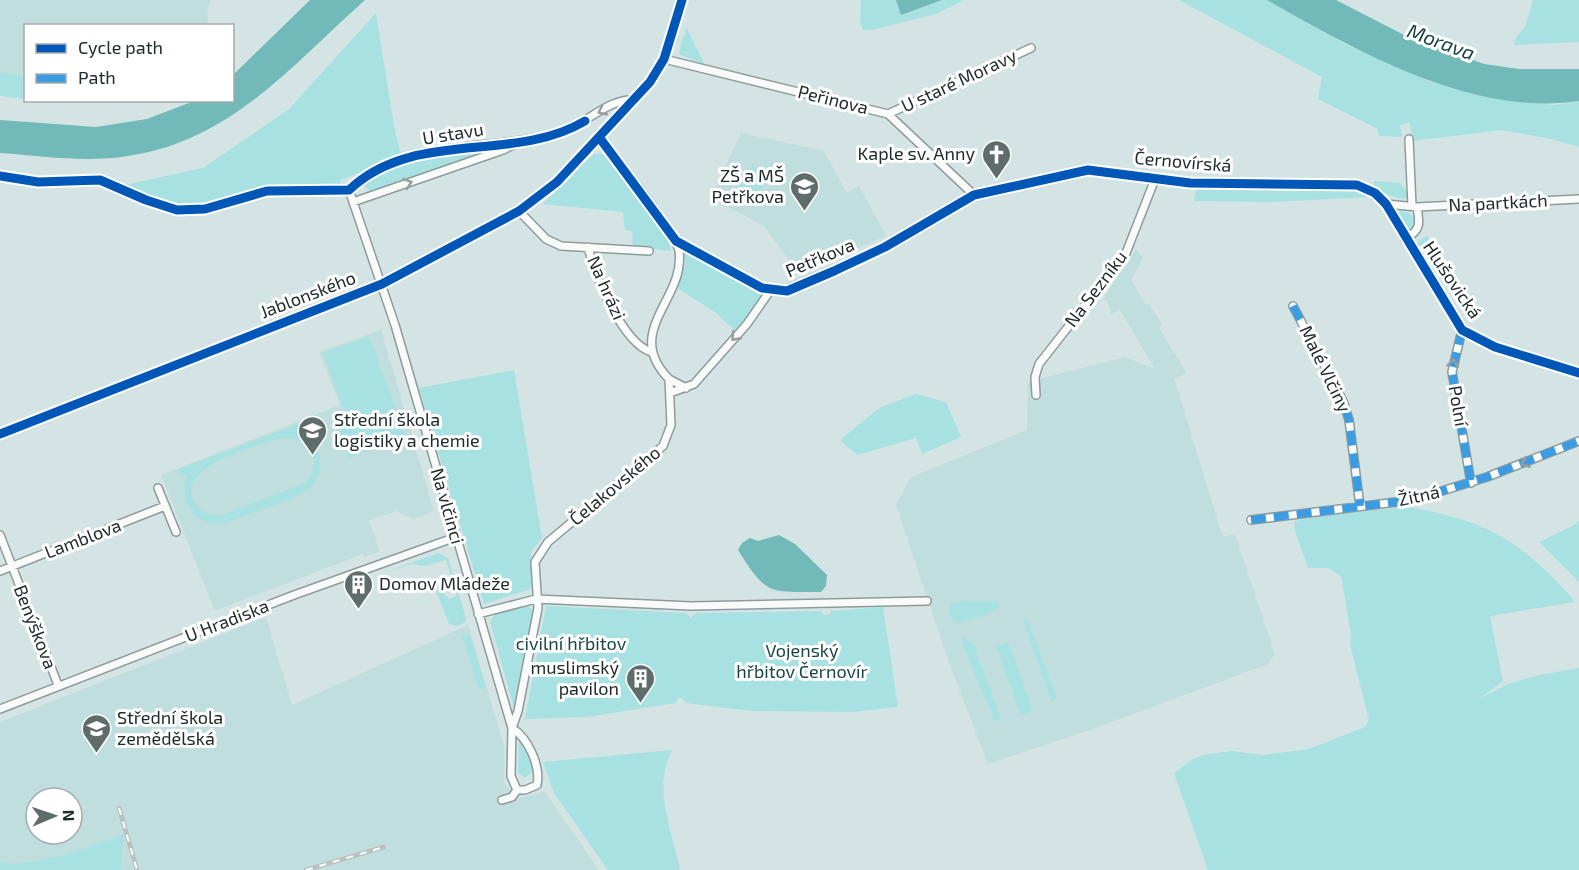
<svg xmlns="http://www.w3.org/2000/svg" width="1579" height="870" font-family="'Exo 2',sans-serif">
<style>
.built{fill:#c0dedd;fill-rule:evenodd}
.green{fill:#a7e1e1;fill-rule:evenodd}
.water{fill:#72b9b9}
.lines{fill:none;stroke-linecap:round;stroke-linejoin:round}
.minor-casing{stroke:#8f9b9b;stroke-width:10}
.tertiary-casing{stroke:#8f9b9b;stroke-width:12}
.minor{stroke:#f9fbfb;stroke-width:7}
.tertiary{stroke:#f9fbfb;stroke-width:9}
.rail-casing{stroke:#babfbf;stroke-width:4.5}
.rail{stroke:#fff;stroke-width:2;stroke-dasharray:7;stroke-linecap:butt}
.quiet{stroke:#3c9ce1;stroke-width:8;stroke-dasharray:15 8;stroke-linecap:butt}
.cycleway-casing{stroke:#fff;stroke-width:13}
.cycleway{stroke:#0057b8;stroke-width:9}
.oneway{stroke:#979e9d}
.labels{text-anchor:middle;stroke-width:6;stroke-linejoin:round;paint-order:stroke}
.street-label{font-size:18px;fill:#202c2b;stroke:#fff}
.poi-label{font-size:18px;fill:#202c2b;stroke:#fff;text-anchor:end}
.park-label{font-size:18px;fill:#194444;stroke:#fff}
.water-label{font-size:20px;font-style:italic;fill:#154141;stroke:#fff}
</style>
<rect width="100%" height="100%" fill="#d4e4e4"/>
<!-- built -->
<path class="built" d="M0,0H211L207,10L208,25L26,26L25,77L0,72Z
M741,133L824,151L847,193L859,186L886,236L847,253L843,247L794,267L764,226L711,198Z
M1136,249L1143,258L1131,280L1146,305L1149,304L1162,324L1159,328L1187,374L1174,378L1219,525L1223,537L1235,534L1275,654L1268,664L1090,730L988,764L948,660L896,505L911,477L1027,430L1028,382L1125,357L1155,369L1120,310L1111,315L1108,302L1103,299Z
M381,330L434,511L413,519L396,511L369,521L380,551L364,557L363,554L215,611L161,475L340,405L319,352Z
M266,617L292,705L468,625L504,746V783L518,798L545,792L599,870H121L123,835L81,850L26,864L9,866L0,862V722ZM36,798H72V834H36Z"/>
<!-- green -->
<path class="green" d="M861,0H896L901,15L942,0H964L936,14L872,30H863L860,22Z
M1179,0H1267L1347,45L1431,82L1521,102L1555,105L1579,101V147L1547,138L1501,130L1412,141L1410,123L1400,125L1402,137L1379,136L1378,129L1318,99L1322,77Z
M1533,0H1579V42L1514,45L1515,39L1525,27Z
M376,13L394,126L401,155L399,159L340,180L341,187L264,191L175,217L106,189L203,168L289,109Z
M686,27L704,63L703,64L679,54L683,36L685,37Z
M0,72L25,77V99L0,96Z
M495,147V149L378,191L371,192L364,186L365,181C394,162 460,143 495,147Z
M594,154H602L608,160L668,241L671,251L633,247L632,231L625,230L623,212L543,204Z
M752,165L769,176L752,202L735,191Z
M1374,181L1400,183L1407,191L1408,198C1397,201 1383,192 1373,186Z
M1196,187L1357,190L1371,197L1271,202L1194,201Z
M1400,211L1409,213L1416,219L1412,232L1404,230L1396,217Z
M1428,235L1436,281L1415,244Z
M690,249L763,294L752,312L734,330L715,312L677,288L685,264L684,253Z
M369,336L406,437L349,458L335,419L346,415L323,353Z
M514,370L542,538L531,552V589L484,604L419,388Z
M916,394L946,402L961,437L922,454L916,438L857,455L840,440L879,408Z
M320,416L322,422L299,431C310,438 318,445 320,459C326,493 283,501 260,510C247,514 230,524 216,524C189,523 179,496 188,473L181,476L179,469ZM281,438C308,435 324,459 307,482L223,515C212,516 201,514 195,503C173,465 256,447 281,438Z
M1409,507C1487,521 1520,540 1573,599L1574,602L1490,616L1503,681L1479,699L1506,685L1534,676L1579,668V870H1208L1174,773L1193,759L1208,754L1232,751L1263,755L1309,749L1365,727L1369,720L1350,645L1351,634L1341,576L1328,568H1308L1294,528L1295,521L1333,514Z
M1579,520V582L1539,542L1576,524Z
M438,553L448,558L466,618V622L457,626L449,624L436,591L440,590L449,599L457,596L446,560L425,566L413,564L386,572Z
M964,601H996L999,603L1000,606L988,614L958,623C950,619 948,614 949,605Z
M525,606L530,607L533,611L514,708L490,621L497,613Z
M546,606L685,613L691,618L696,613L821,611L824,615H829L831,611L883,607L898,707L852,712L751,711L686,703L682,698H678L676,703L587,717L525,719Z
M1023,619L1029,623L1056,696L1052,703Z
M470,633L486,688L479,690L462,636Z
M964,637L974,645L1002,722L994,719L962,643Z
M1008,642L1033,711L1021,715L996,646Z
M519,739L534,770L525,778L518,772Z
M672,750C652,788 672,831 680,870H608L554,793L543,762Z
M124,834L121,870H0V862C27,870 96,845 124,834Z"/>
<!-- water -->
<path class="water" d="M310,0H365C292,65 231,141 128,156C86,163 42,156 0,153V120L96,127L147,119L194,101L232,100L233,75Z
M896,0H942L901,15Z
M1267,0H1336L1408,37L1484,64L1519,69H1579V101C1472,117 1357,51 1267,0Z
M779,535L795,544L827,575L826,586L821,592C768,592 767,596 738,550L742,543L750,538L758,541Z"/>
<g class="lines">
<defs>
<path id="minor" d="M664,59L888,114L974,195
M888,114L1031,48
M599,137C614,157 676,232 679,251C686,299 622,331 669,379
M1409,139L1412,206
M100,180L146,200L177,210L205,209L267,191L349,190
M349,190L395,325L512,728L511,776L517,790H525L537,785C541,766 528,738 512,728
M349,190C404,137 490,152 559,133C584,126 608,98 634,100
M353,202L503,150L517,143
M1386,204L1417,207L1579,199
M519,211L546,239L561,246L649,251
M1405,239C1421,230 1420,224 1417,207
M676,241L762,288L782,291L875,252L974,195L1088,170L1190,183L1357,185L1375,193L1386,204L1462,330L1495,347L1579,373
M588,247C595,276 622,342 651,352
M1293,306L1343,401L1349,420L1360,506
M1462,330L1452,372L1471,483
M670,393L694,384L747,324L770,291
M1036,395L1035,377L1039,364L1126,253L1155,179
M158,488L176,532
M1251,520L1413,500L1487,477L1579,441
M0,535L58,685
M0,571L165,506
M478,614L536,599L691,606L927,601
M0,709L294,595L456,537
M512,728L518,711L538,608L535,562L548,542L663,446L671,425L669,379L686,388
M502,800L512,797L517,790"/>
<path id="tertiary" d="M0,434L382,284L519,211L557,182L650,82L664,59L682,0"/>
</defs>
<!-- minor casing -->
<use href="#minor" class="minor-casing"/>
<!-- tertiary casing -->
<use href="#tertiary" class="tertiary-casing"/>
<!-- minor -->
<use href="#minor" class="minor"/>
<!-- tertiary -->
<use href="#tertiary" class="tertiary"/>
<defs>
<path id="rail" d="M119,808L137,870
M306,870L384,847"/>
</defs>
<!-- rail casing -->
<use href="#rail" class="rail-casing"/>
<!-- rail -->
<use href="#rail" class="rail"/>
<!-- quiet -->
<path class="quiet" d="M1293,306L1343,401L1349,420L1360,506
M1462,330L1452,372L1471,483
M1251,520L1413,500L1487,477L1579,441"/>
<defs>
<path id="cycleway" d="M599,137L676,241L762,288L787,291L834,271L885,247L974,195L1088,170L1190,183L1357,185L1375,193L1386,204L1462,330L1495,347L1579,373
M0,176L38,182L100,180L146,200L177,210L205,209L267,191L349,190C414,128 513,164 585,121
M0,434L382,284L519,211L557,182L650,82L664,59L682,0"/>
</defs>
<!-- cycleway casing -->
<use href="#cycleway" class="cycleway-casing"/>
<!-- cycleway -->
<use href="#cycleway" class="cycleway"/>
</g>
<!-- one-way arrows -->
<defs><path id="oneway-chevron" d="M-2-3.5L2.5 0L-2 3.5" fill="none" stroke-width="1.6" stroke-linecap="round" stroke-linejoin="round" transform="scale(1.5)"/></defs>
<g class="oneway">
<use href="#oneway-chevron" transform="translate(602 111) rotate(153)"/>
<use href="#oneway-chevron" transform="translate(408 183) rotate(-19)"/>
<use href="#oneway-chevron" transform="translate(735 337) rotate(132)"/>
<use href="#oneway-chevron" transform="translate(1453 363) rotate(-83)"/>
<use href="#oneway-chevron" transform="translate(1525 463) rotate(159)"/>
</g>
<!-- icons -->
<defs>
<symbol id="church-pin" viewBox="-11 -11 22 30"><path d="M0 17L-7.5 6A9.5 9.5 0 1 1 7.5 6Z" fill="#5f6c6c" stroke="#fff"/><path d="M-1.2-6h2.4v3.5h3.3v2.4h-3.3V6h-2.4V-.1h-3.3v-2.4h3.3Z" fill="#fff"/></symbol>
<symbol id="school-pin" viewBox="-11 -11 22 30"><path d="M0 17L-7.5 6A9.5 9.5 0 1 1 7.5 6Z" fill="#5f6c6c" stroke="#fff"/><path d="M0-5L7-2L0 1L-7-2ZM-4 1L0 2.5L4 1V4Q0 6-4 4Z" fill="#fff"/></symbol>
<symbol id="building-pin" viewBox="-11 -11 22 30"><path d="M0 17L-7.5 6A9.5 9.5 0 1 1 7.5 6Z" fill="#5f6c6c" stroke="#fff"/><path d="M-4-6H4V6H1V3H-1V6H-4ZM-2.5-4.3h1.7v1.8h-1.7ZM.8-4.3h1.7v1.8H.8ZM-2.5-1h1.7V.8h-1.7ZM.8-1h1.7V.8H.8Z" fill="#fff"/></symbol>
</defs>
<g fill-rule="evenodd">
<use href="#church-pin" x="980" y="138" width="33" height="45"/>
<use href="#school-pin" x="788" y="170" width="33" height="45"/>
<use href="#school-pin" x="296" y="414" width="33" height="45"/>
<use href="#building-pin" x="342" y="568" width="33" height="45"/>
<use href="#building-pin" x="624" y="662" width="33" height="45"/>
<use href="#school-pin" x="80" y="712" width="33" height="45"/>
</g>
<g class="labels">
<!-- street labels -->
<g class="street-label">
<text transform="translate(959 81) rotate(-25)" y="6">U staré Moravy</text>
<text transform="translate(833 100) rotate(14)" y="6">Peřinova</text>
<text transform="translate(453 134) rotate(-9)" y="6">U stavu</text>
<text transform="translate(1183 162) rotate(5)" y="6">Černovírská</text>
<text transform="translate(1498 203) rotate(-3)" y="6">Na partkách</text>
<text transform="translate(820 258) rotate(-23)" y="6">Petřkova</text>
<text transform="translate(1452 280) rotate(56)" y="6">Hlušovická</text>
<text transform="translate(606 288) rotate(66)" y="6">Na hrázi</text>
<text transform="translate(1096 289) rotate(-53)" y="6">Na Sezníku</text>
<text transform="translate(308 295) rotate(-21)" y="6">Jablonského</text>
<text transform="translate(1325 369) rotate(64)" y="6">Malé Vlčiny</text>
<text transform="translate(1458 406) rotate(80)" y="6">Polní</text>
<text transform="translate(615 486) rotate(-40)" y="6">Čelakovského</text>
<text transform="translate(1419 496) rotate(-12)" y="6">Žitná</text>
<text transform="translate(447 506) rotate(74)" y="6">Na vlčinci</text>
<text transform="translate(83 539) rotate(-21)" y="6">Lamblova</text>
<text transform="translate(227 621) rotate(-21)" y="6">U Hradiska</text>
<text transform="translate(35 627) rotate(69)" y="6">Benýškova</text>
</g>
<!-- poi labels -->
<g class="poi-label">
<text x="975" y="160">Kaple sv. Anny</text>
<text x="784" y="182">ZŠ a MŠ<tspan x="784" dy="21">Petřkova</tspan></text>
<text x="334" y="426" text-anchor="start">Střední škola<tspan x="334" dy="21">logistiky a chemie</tspan></text>
<text x="379" y="590" text-anchor="start">Domov Mládeže</text>
<text x="619" y="674">muslimský<tspan x="619" dy="21">pavilon</tspan></text>
<text x="117" y="724" text-anchor="start">Střední škola<tspan x="117" dy="21">zemědělská</tspan></text>
</g>
<!-- park labels -->
<g class="park-label">
<text x="571" y="650">civilní hřbitov</text>
<text x="802" y="657">Vojenský<tspan x="802" dy="21">hřbitov Černovír</tspan></text>
</g>
<!-- water labels -->
<g class="water-label">
<text transform="translate(1441 42) rotate(20)" y="7">Morava</text>
</g>
</g>
<!-- legend -->
<rect x="24" y="24" width="210" height="78" fill="#ffffff" stroke="#a6abaa" stroke-width="1.5"/>
<rect x="36" y="44" width="30" height="9" fill="#0057b8" stroke="#a6abaa" stroke-width="1.5"/>
<text x="78" y="54" font-size="18" fill="#202c2b">Cycle path</text>
<rect x="36" y="74" width="30" height="9" fill="#3c9ce1" stroke="#a6abaa" stroke-width="1.5"/>
<text x="78" y="84" font-size="18" fill="#202c2b">Path</text>
<!-- north arrow -->
<g transform="translate(54 816) rotate(88)"><circle r="28" fill="#ffffff" stroke="#a6abaa" stroke-width="1.5"/>
<path d="M0-4.5L10 22L0 15L-10 22Z" fill="#5f6c6c"/>
<text y="-9" font-size="16" font-weight="bold" text-anchor="middle" fill="#202c2b">N</text>
</g>
</svg>
